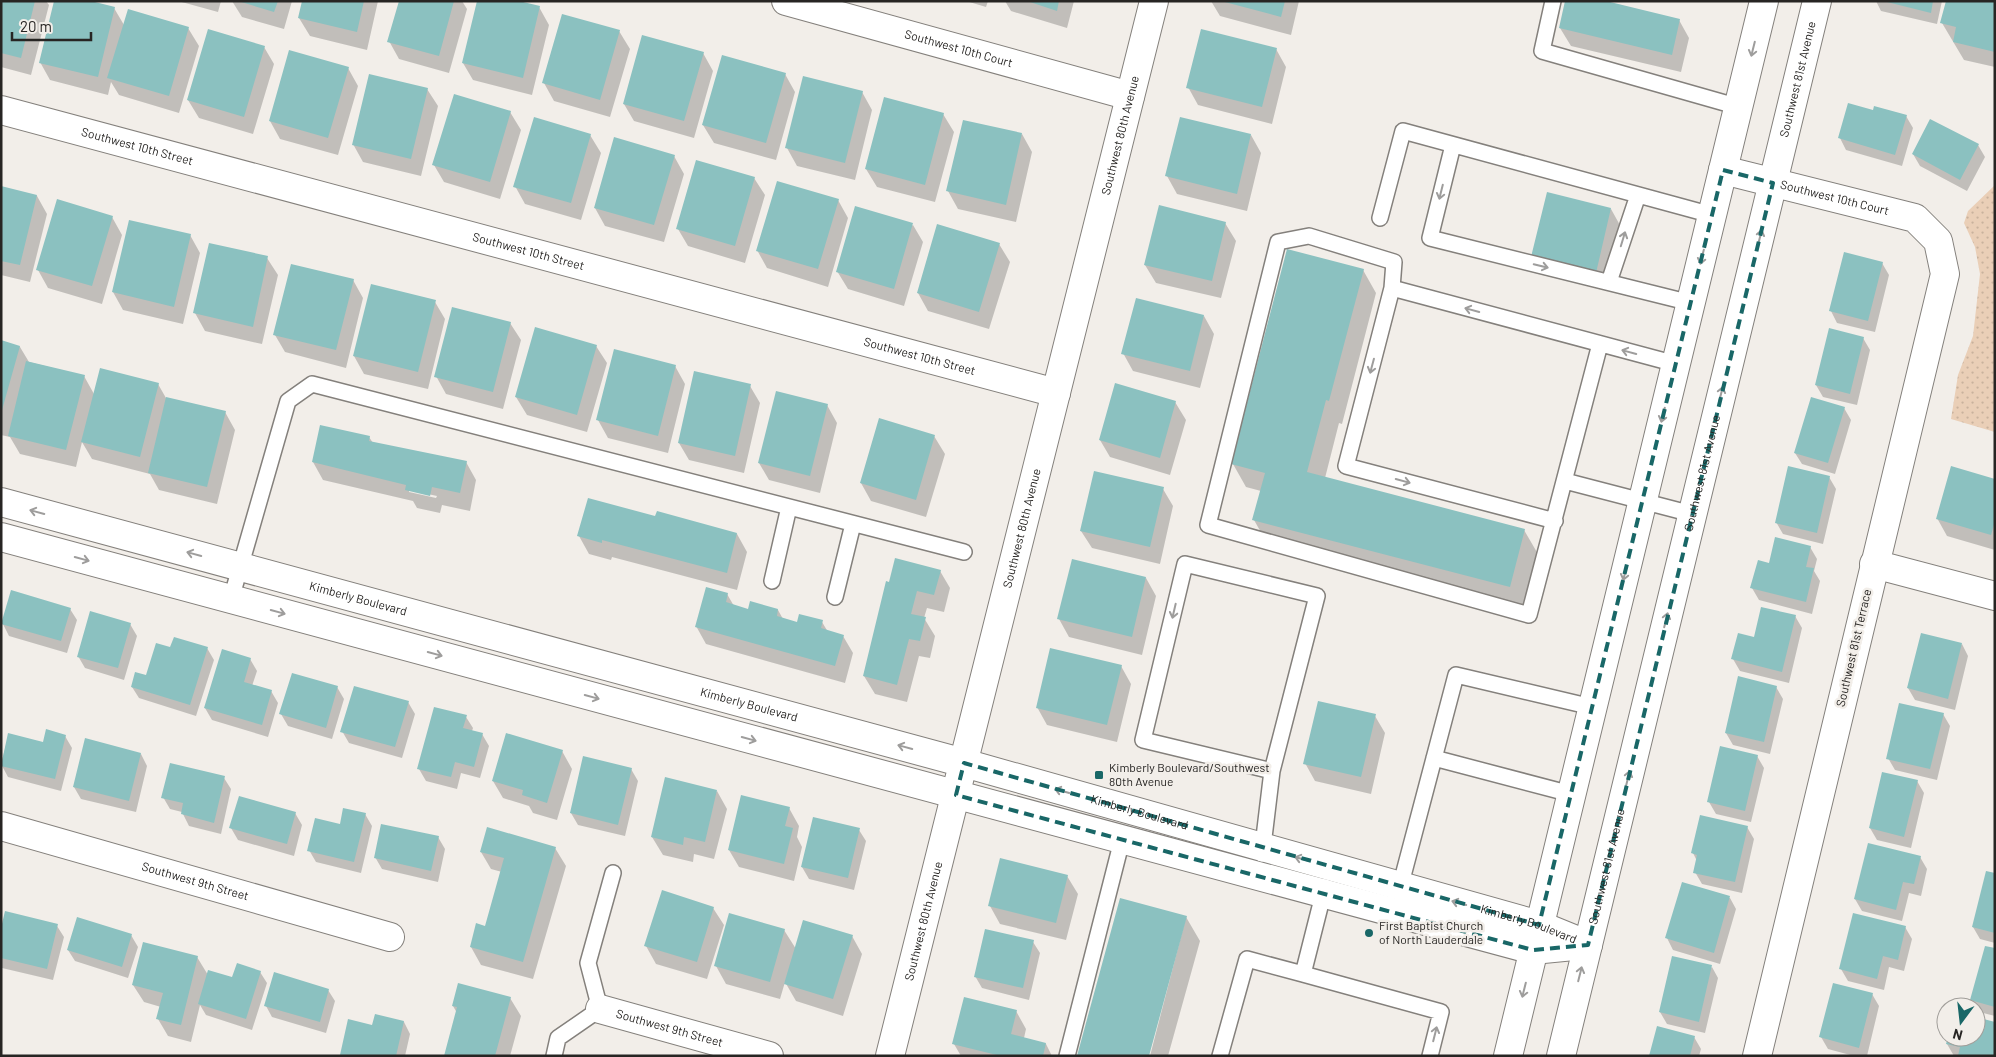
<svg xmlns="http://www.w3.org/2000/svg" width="1996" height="1057" font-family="Barlow,sans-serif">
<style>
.park{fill:url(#park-dots)}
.shadow{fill:#0003;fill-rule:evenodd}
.building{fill:#8bc1c0}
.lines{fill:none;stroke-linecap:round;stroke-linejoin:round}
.lane-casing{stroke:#84807c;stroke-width:18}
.street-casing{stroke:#84807c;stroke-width:30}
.secondary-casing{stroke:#84807c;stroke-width:30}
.lane{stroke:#fff;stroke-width:15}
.street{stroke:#fff;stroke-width:28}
.secondary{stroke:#fff;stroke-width:28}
.oneway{stroke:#9e9d9c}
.marked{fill:none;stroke:#196767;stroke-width:4;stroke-dasharray:10 6;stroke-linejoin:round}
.poi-dot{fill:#196767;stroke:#f2eee9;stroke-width:2}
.labels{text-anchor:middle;stroke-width:5;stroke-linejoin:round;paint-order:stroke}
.street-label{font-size:12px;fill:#272523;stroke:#f2eee9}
.poi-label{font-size:12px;fill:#272523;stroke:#f2eee9;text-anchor:start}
</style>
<defs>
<pattern id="park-dots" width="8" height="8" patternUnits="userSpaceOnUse" patternTransform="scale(1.25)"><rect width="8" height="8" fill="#eacfb7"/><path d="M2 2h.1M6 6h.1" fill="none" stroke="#c9b29d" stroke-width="1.8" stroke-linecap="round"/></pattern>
</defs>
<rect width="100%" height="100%" fill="#f2eee9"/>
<!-- park -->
<path class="park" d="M1995,185V432L1951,419L1958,375L1973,336L1980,274L1975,247L1964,223L1968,211Z"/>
<!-- shadow -->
<path class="shadow" d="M1,1H46L49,5L31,75L1,67Z
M178,1H221L218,12Z
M232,1H292L284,29L242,17Z
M303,1H378L367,50L310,36L299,18Z
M400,1H462L467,9L449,73L399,59L389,41Z
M966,1H988L986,7Z
M1005,1H1074L1067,28L1011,11Z
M1211,1H1299L1291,35L1220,16Z
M1876,1H1942L1937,24L1881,11Z
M1995,1V67L1964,60L1942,23Z
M539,7L549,25L532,95L473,80L463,63Z
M114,8L124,25L188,28L199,46L179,113L119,95L111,82L108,95L50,80L40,62Z
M1679,20L1689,38L1681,72L1571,46L1560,28Z
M619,31L630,49L610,117L554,101L544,83Z
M264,47L274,64L253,134L199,118L188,100Z
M1276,49L1286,67L1272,124L1198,105L1188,87Z
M703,53L713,71L694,138L634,121L624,104Z
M348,68L358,86L338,155L280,139L270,121Z
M785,74L795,92L776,160L714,143L703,125Z
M427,89L438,106L421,176L363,162L353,144Z
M862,92L872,110L855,180L797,166L787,148Z
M510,112L521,130L500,199L444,182L434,165Z
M1874,112L1906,116L1913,128L1902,166L1846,150L1840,138Z
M943,114L954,132L935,202L877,187L866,169Z
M1022,134L1032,152L1016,222L958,209L948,191Z
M590,135L601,153L581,220L525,204L515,186Z
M1251,135L1261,153L1247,211L1177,194L1167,176Z
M1978,145L1985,157L1967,191L1920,166L1913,154Z
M674,156L684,174L664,242L605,226L595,208Z
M754,178L765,195L745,263L688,246L678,229Z
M1,187L37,196L47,214L30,282L1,275Z
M838,200L848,218L828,287L767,268L757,250Z
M1611,209L1621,227L1606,290L1543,275L1533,257Z
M112,217L122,235L102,304L48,288L38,270Z
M1225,223L1236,241L1221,298L1156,283L1145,265Z
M913,225L923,242L904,306L848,289L837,271Z
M190,235L200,253L183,324L123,310L113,292Z
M999,244L1010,262L989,329L928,311L918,293Z
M267,258L278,275L262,344L205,331L195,313Z
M1882,263L1889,275L1875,332L1837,323L1831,311Z
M1363,270L1376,293L1342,424L1339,423L1325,478L1524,530L1538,554L1523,610L1267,543L1254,520L1261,491L1246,487L1233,464Z
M353,280L363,298L346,368L285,352L275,335Z
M435,302L445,319L428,389L364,374L354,356Z
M1204,316L1214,334L1200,388L1133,371L1123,353Z
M510,323L521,340L503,409L446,394L436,376Z
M1863,338L1870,350L1857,405L1823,397L1816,385Z
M1,342L20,347L29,362L84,376L94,394L158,384L166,398L225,412L235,430L217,504L159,490L150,474L92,459L82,442L76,467L20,454L10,437L1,435Z
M596,346L607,363L587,432L527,415L516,397Z
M675,366L685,384L668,453L608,438L598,420Z
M750,386L760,403L744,473L689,460L679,443Z
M1175,402L1186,420L1170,475L1110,457L1100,440Z
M827,405L837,423L820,493L769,480L759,463Z
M1844,408L1851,420L1835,474L1802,464L1795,453Z
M934,436L945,454L926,517L871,501L861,483Z
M369,437L373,443L466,462L476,480L470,511L442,505L440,513L417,508L413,501L323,480L313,462ZM409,490L437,496L436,498L409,492Z
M1829,477L1836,489L1823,544L1783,534L1776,522Z
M1995,480V550L1947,536L1937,518Z
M1163,489L1173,506L1160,564L1092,548L1081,531Z
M656,518L737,534L747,552L737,590L612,557L611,560L589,554L579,536Z
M1810,547L1817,559L1814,571L1820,581L1812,614L1759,600L1752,588L1770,564Z
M940,571L950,588L944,612L927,608L924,618L935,636L930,658L919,656L907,702L875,694L864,676L890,583Z
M1146,578L1156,596L1142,655L1069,637L1059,619Z
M727,594L734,606L749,610H778L783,619L798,623L822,622L828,632L843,636L853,653L845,683L706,644L696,626Z
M70,609L77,620L67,653L9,636L3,624Z
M1795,616L1802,628L1789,683L1740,671L1733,659L1755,639Z
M130,624L137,636L124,680L85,668L78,656Z
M1962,644L1968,656L1955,710L1915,700L1908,688Z
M207,648L214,660L196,716L139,698L132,687L147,677L171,649Z
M250,659L257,671L252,686L271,691L278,703L268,737L212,720L205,708Z
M1121,666L1131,684L1117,742L1047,725L1037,707Z
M337,687L344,699L332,739L288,726L281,714Z
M1776,687L1783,699L1770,754L1733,745L1726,733Z
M408,702L415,714L402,758L349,743L342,731Z
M1943,714L1950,726L1937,780L1895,770L1888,758Z
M1375,716L1385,733L1371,794L1315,781L1305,763Z
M466,717L473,728L472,731L482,734L489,746L480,778L461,773L457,789L426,781L419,769Z
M9,734L44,743L65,736L72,748L61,791L8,777L1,764Z
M562,751L572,769L557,820L533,813L529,806L503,798L493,781Z
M141,754L147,766L136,812L81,799L74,787Z
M1757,756L1764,768L1751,822L1716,814L1709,802Z
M631,769L638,781L625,836L578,825L571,813Z
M1883,773L1917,781L1924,793L1911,848L1877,840L1870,828Z
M224,778L231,789L221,834L189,826L182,812L170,809L163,797Z
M717,791L727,809L714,859L694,854L693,862L663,855L652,837Z
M789,808L799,826L797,837L802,847L794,881L739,867L729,850Z
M295,813L302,825L294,856L238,840L231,828Z
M365,814L372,826L361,873L316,862L309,850L341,826Z
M1747,827L1754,839L1742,893L1702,884L1695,872L1697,861L1693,853Z
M859,830L866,841L854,890L809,879L802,867Z
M438,837L445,849L438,882L382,869L375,857Z
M555,848L566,866L533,979L481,965L471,947L486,927L502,872L491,869L481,852Z
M1920,857L1927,869L1921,896L1909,893L1902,921L1862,911L1855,899Z
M1995,875V943L1980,939L1973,927Z
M1067,876L1078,894L1066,940L1000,924L990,906Z
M1683,884L1730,898L1736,909L1720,964L1673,950L1667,938Z
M713,908L724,925L707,979L656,964L646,946Z
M1186,917L1200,941L1168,1056H1150Z
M57,926L64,937L53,980L2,968L1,933Z
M1905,927L1912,939L1904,971L1889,967L1884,990L1848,981L1841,969Z
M784,930L796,949L852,936L862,954L843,1016L796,1001L785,982L780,999L726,984L716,966Z
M131,935L138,947L128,978L75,961L68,950Z
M1033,942L1040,953L1029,1000L982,988L975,976Z
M1995,949V1016L1979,1012L1972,1000Z
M197,957L208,975L233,978L260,972L267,983L252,1030L206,1015L200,1005L191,1042L168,1036L158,1019L161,1007L144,1002L133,985Z
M1712,967L1718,978L1705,1033L1667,1024L1660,1012Z
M328,990L335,1001L326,1033L272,1017L266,1006Z
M1872,994L1879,1006L1867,1056H1854L1828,1049L1821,1037Z
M510,998L521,1016L510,1056H445L457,1013L453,1006Z
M1016,1011L1026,1029L1024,1038L1046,1044L1052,1056H961L954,1044Z
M1976,1019L1995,1056H1954L1947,1044L1949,1037H1976Z
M404,1022L410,1034L405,1056L341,1054L373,1026Z
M1694,1037L1701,1049L1699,1056H1650Z"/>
<!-- building -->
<path class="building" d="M1,1H35L21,58L1,53Z
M54,1H91L115,7L98,77L39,63Z
M238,1H278L274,12Z
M302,1H364L357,32L298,18Z
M399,1H454L439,56L387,42Z
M477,1H519L540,6L523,78L462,63Z
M1027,1H1059L1057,11Z
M1221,1H1285L1281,17Z
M1565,1H1606L1680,19L1672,55L1559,28Z
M1883,1H1933L1931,13Z
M1946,1H1995V52L1953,42L1956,27L1940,23Z
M128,9L189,27L169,96L107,78Z
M562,14L620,30L600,100L542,83Z
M208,29L265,46L244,117L187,100Z
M1201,29L1277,48L1262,107L1186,88Z
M642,35L704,52L684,121L623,104Z
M289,50L349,67L328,138L269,121Z
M722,55L786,73L766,143L702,125Z
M369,74L428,88L411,159L352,145Z
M803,76L863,91L845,163L785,148Z
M454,94L511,111L490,182L432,165Z
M884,97L944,113L925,185L865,169Z
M1848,103L1873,110L1874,106L1907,115L1895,155L1838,138Z
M534,117L591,134L571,203L513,187Z
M1180,117L1251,134L1237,194L1165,176Z
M1930,119L1979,144L1960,180L1912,154Z
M963,120L1022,133L1006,205L946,191Z
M614,137L675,155L654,225L594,208Z
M696,160L755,177L735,246L676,229Z
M777,181L839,199L818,269L756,251Z
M1,186L37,195L20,265L1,261Z
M1547,192L1611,208L1596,273L1531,257Z
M57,199L113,216L92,286L36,270Z
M1159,205L1226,222L1212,281L1144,265Z
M855,206L913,223L894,289L836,272Z
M129,220L191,234L174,307L112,292Z
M937,224L1000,243L979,312L917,293Z
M209,243L268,256L253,327L193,313Z
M1287,249L1364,269L1329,401L1326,400L1307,472L1525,529L1510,587L1252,520L1265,473L1231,464Z
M1844,252L1883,262L1868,321L1829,311Z
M291,264L354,279L336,350L273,335Z
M371,284L436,300L418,372L353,356Z
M1136,298L1204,315L1190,371L1121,354Z
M452,307L511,322L493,392L434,377Z
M535,327L597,345L577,415L515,397Z
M1829,328L1864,337L1850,394L1815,385Z
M1,340L20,346L2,410H1Z
M614,349L676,365L658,436L596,420Z
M26,361L85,375L66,450L8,436Z
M100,368L159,383L140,457L81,442Z
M694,371L751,384L735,456L678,443Z
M1115,383L1176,401L1160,458L1099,440Z
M776,391L828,404L810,476L758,463Z
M166,397L226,411L207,487L148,473Z
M1811,397L1845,407L1828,463L1794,453Z
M879,418L935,435L916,500L860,483Z
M320,425L370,436L369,441L467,461L460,493L432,487L430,496L405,490L406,485L312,462Z
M1788,466L1830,476L1817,533L1775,523Z
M1951,466L1995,479V521L1991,535L1936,519Z
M1094,471L1164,487L1150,547L1080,531Z
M588,498L655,516L657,511L737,533L727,573L602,540V543L577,536Z
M1775,537L1811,546L1806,567L1814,568L1806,602L1750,588L1758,560L1769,563Z
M895,558L941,570L934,595L917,591L911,614L926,617L920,641L909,639L897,685L863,676L886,581L889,582Z
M1072,559L1146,577L1132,637L1057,619Z
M706,587L728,593L726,602L748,609L750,601L778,609L777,616L797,622L799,614L823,620L821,628L844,635L835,666L695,627Z
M11,590L71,608L61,641L1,624Z
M1761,607L1796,615L1782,672L1731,659L1738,633L1754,637Z
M90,611L131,623L118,668L77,657Z
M1921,633L1962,643L1948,699L1907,688Z
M174,637L208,647L190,705L131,687L135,672L146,675L156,643L170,647Z
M1050,648L1122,665L1107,725L1036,708Z
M222,649L251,658L244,682L272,690L262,725L204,708Z
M292,673L338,686L326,728L279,714Z
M1738,676L1777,686L1764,742L1725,733Z
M354,686L409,701L395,747L340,732Z
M1318,701L1376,714L1361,777L1303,764Z
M1899,703L1944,713L1930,769L1886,759Z
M434,707L467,715L463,728L483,733L474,767L455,762L451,777L417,769Z
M46,729L66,735L55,779L1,766L8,733L43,742Z
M506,733L563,750L547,803L522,795L523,790L492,781Z
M85,738L141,753L129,801L73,787Z
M1720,746L1758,755L1745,811L1707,802Z
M583,756L632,768L618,825L570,813Z
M170,763L225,776L214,823L181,814L183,803L161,798Z
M1882,772L1918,780L1904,837L1869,828Z
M665,777L717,790L705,842L684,837L683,845L651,837Z
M741,795L790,807L785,826L793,828L784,864L728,850Z
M239,796L296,812L287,844L229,828Z
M343,808L366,813L354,862L307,851L315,818L340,824Z
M1700,815L1748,826L1735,882L1693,873L1697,855L1691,853Z
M813,817L860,828L848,878L801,867Z
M381,824L439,836L431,871L374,858Z
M487,827L556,847L523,962L470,947L476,923L485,926L504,858L480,852Z
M1868,843L1921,856L1914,884L1903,882L1896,910L1854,899Z
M1000,858L1068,875L1056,923L988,906Z
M1986,871L1995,873V933L1972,927Z
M1682,882L1730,896L1714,953L1665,938Z
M662,890L714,907L697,962L644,946Z
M1120,898L1187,916L1149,1056H1077Z
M5,911L58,924L47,969L1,958V928Z
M729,913L785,929L770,982L714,966Z
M1853,913L1906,926L1898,960L1883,956L1877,979L1839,969Z
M77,917L132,934L122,967L67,950Z
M803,920L853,935L833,999L784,984Z
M985,929L1034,940L1023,988L974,977Z
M143,942L198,956L181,1025L156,1019L163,993L132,985Z
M1985,946L1995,948V1007L1970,1000Z
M1672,956L1712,965L1699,1022L1659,1012Z
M237,963L261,971L246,1019L198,1004L208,970L232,977Z
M274,972L329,989L320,1022L264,1006Z
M458,983L511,997L495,1056H444L457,1007L452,1006Z
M1833,983L1873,993L1859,1048L1819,1037Z
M964,997L1017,1010L1011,1034L1046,1043L1043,1056H1001L952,1044Z
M375,1014L404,1021L396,1056L340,1055L348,1019L372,1025Z
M1976,1017L1995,1022V1056H1958L1960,1047L1946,1044L1948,1037H1976Z
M1657,1026L1695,1036L1690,1056H1649Z"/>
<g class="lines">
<defs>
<path id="lane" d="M1553,1L1542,51L1739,107
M1453,145L1430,238L1691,303
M1380,218L1403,131L1712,215
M1609,282L1638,195
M1392,288L1394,262L1309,236L1278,242L1208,525L1529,615L1600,344
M1565,481L1692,514
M1555,521L1346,466L1392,288L1676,364
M772,581L789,507
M835,597L853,524
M231,599L288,401L312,384L964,552
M1434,758L1571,794
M1262,854L1272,771L1317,596L1185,564L1143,740L1272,771
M1399,891L1456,675L1592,707
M1303,974L1441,1012L1430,1056
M554,1056L558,1038L600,1009L588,963L613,873
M1067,1056L1122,840
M1220,1056L1247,959L1303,974L1325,887"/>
<g id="street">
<path id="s1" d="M786,1L1130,96"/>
<path id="s2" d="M1,110L1056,393"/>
<path id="s3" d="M1723,170L1915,218L1938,241L1945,274L1757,1056"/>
<path d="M1874,564L1995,596"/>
<path id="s4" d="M1,826L390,937"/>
<path id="s5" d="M600,1009L769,1056"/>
<path id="s6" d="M890,1056L1154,1"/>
</g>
<g id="secondary">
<path id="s7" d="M1,502L964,763L1539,925L1588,945"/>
<path d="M1,537L1533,950L1584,945"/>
<path d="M1508,1056L1764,1"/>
<path id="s8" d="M1561,1056L1817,1"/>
</g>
</defs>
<!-- lane casing -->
<use href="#lane" class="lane-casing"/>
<!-- street casing -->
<use href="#street" class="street-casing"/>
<!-- secondary casing -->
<use href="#secondary" class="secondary-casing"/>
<!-- lane -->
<use href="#lane" class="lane"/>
<!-- street -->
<use href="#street" class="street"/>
<!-- secondary -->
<use href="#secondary" class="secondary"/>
</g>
<!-- one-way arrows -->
<defs><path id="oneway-shaft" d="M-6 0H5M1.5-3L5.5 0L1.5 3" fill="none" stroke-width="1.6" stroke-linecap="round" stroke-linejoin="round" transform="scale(1.25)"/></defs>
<g class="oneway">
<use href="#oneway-shaft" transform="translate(1753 49) rotate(104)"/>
<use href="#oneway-shaft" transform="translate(1441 192) rotate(104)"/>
<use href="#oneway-shaft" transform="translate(1760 237) rotate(-76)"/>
<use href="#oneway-shaft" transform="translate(1623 239) rotate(-73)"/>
<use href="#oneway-shaft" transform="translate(1702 257) rotate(104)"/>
<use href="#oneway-shaft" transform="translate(1541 266) rotate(14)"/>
<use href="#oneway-shaft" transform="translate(1472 310) rotate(-165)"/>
<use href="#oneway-shaft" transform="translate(1629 352) rotate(-165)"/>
<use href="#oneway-shaft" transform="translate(1372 366) rotate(105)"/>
<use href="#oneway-shaft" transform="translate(1721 394) rotate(-76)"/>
<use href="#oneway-shaft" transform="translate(1663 415) rotate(104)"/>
<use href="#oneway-shaft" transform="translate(1403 481) rotate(15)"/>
<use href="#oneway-shaft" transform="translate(37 512) rotate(-165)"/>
<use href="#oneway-shaft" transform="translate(194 554) rotate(-165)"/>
<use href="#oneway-shaft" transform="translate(82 559) rotate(15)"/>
<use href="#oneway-shaft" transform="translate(1625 573) rotate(104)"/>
<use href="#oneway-shaft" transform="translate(1174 611) rotate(103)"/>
<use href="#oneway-shaft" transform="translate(278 612) rotate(15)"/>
<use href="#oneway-shaft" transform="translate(1666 620) rotate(-76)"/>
<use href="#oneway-shaft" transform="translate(435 654) rotate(15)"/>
<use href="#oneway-shaft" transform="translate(592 697) rotate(15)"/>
<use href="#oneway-shaft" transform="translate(749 739) rotate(15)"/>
<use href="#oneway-shaft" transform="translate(905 747) rotate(-165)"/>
<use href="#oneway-shaft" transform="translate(1628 778) rotate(-76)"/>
<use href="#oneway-shaft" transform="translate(1062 791) rotate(-164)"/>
<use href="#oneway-shaft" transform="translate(1302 859) rotate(-164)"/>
<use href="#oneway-shaft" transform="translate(1459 903) rotate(-164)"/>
<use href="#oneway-shaft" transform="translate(1580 974) rotate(-76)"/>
<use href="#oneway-shaft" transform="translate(1524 990) rotate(104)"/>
<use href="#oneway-shaft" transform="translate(1435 1034) rotate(-76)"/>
</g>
<!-- marked area -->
<path class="marked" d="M1723,170L1773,183L1588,945L1533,950L956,795L964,763L1539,925Z"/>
<!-- markers -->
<g class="poi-dot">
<rect x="1094" y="770" width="10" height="10" rx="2.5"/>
<circle cx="1369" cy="933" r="5"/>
</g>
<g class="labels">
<!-- street labels -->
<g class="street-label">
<text dy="4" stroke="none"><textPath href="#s1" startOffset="179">Southwest 10th Court</textPath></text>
<text dy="4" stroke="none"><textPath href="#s8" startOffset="1005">Southwest 81st Avenue</textPath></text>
<text dy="4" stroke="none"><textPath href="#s6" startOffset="949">Southwest 80th Avenue</textPath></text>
<text dy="4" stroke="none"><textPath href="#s2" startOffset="141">Southwest 10th Street</textPath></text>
<text dy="4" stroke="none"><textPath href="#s3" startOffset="115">Southwest 10th Court</textPath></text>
<text dy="4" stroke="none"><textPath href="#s2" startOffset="546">Southwest 10th Street</textPath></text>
<text dy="4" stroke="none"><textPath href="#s2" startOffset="951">Southwest 10th Street</textPath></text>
<text dy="4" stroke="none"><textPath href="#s8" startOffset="600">Southwest 81st Avenue</textPath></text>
<text dy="4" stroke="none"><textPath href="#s6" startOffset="544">Southwest 80th Avenue</textPath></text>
<text dy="4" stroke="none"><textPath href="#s7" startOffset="370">Kimberly Boulevard</textPath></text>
<text transform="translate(1854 648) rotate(-77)" y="4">Southwest 81st Terrace</text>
<text dy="4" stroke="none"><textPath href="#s7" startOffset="775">Kimberly Boulevard</textPath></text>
<text dy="4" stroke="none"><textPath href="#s7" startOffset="1180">Kimberly Boulevard</textPath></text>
<text dy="4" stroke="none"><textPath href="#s8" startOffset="195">Southwest 81st Avenue</textPath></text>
<text dy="4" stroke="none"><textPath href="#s4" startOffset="202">Southwest 9th Street</textPath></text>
<text dy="4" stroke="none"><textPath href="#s6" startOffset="139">Southwest 80th Avenue</textPath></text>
<text dy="4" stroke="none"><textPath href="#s7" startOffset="1585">Kimberly Boulevard</textPath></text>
<text dy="4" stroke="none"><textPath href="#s5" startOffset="72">Southwest 9th Street</textPath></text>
</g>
<!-- poi labels -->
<g class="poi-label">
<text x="1109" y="772">Kimberly Boulevard/Southwest<tspan x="1109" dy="14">80th Avenue</tspan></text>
<text x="1379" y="930">First Baptist Church<tspan x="1379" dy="14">of North Lauderdale</tspan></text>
</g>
</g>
<!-- border -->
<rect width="1996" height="1057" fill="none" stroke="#272523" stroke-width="5"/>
<!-- north arrow -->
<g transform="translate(1961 1022) rotate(195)"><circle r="24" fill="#f2eee9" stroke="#a19e9a"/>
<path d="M0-4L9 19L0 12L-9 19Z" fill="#196767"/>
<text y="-8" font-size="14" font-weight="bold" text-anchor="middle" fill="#272523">N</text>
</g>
<!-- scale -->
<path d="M12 32v8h79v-8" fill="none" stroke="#272523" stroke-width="2.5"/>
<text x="20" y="32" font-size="15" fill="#272523" stroke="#f2eee9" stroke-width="4" paint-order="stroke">20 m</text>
</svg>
